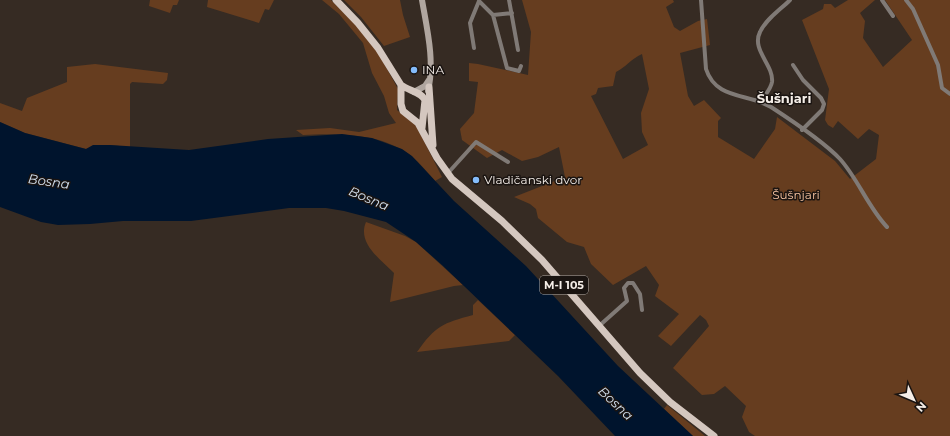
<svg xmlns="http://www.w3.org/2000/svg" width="950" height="436" font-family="Montserrat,sans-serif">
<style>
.green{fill:#663d1f;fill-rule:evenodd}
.water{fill:#00142d}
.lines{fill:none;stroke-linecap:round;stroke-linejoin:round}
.street{stroke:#807a76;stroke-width:4}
.secondary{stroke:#b0a69f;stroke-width:6}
.primary{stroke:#d4c7bf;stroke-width:7}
.poi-dot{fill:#84bcfb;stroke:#1a1411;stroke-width:1.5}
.labels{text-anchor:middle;stroke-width:3;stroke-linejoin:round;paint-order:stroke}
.shield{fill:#1a1411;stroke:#b3ada8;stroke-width:1}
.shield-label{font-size:11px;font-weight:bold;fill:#f5eee8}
.poi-label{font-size:12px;fill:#f5eee8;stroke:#1a1411;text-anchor:start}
.park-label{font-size:12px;fill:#f9c5a2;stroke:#1a1411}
.neighbourhood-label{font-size:13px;font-weight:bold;fill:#f5eee8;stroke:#1a1411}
.water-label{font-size:13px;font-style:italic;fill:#d3e0ef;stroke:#1a1411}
</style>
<rect width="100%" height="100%" fill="#362b23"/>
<!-- green -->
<path class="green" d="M150,0H179L177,5H173L170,13L149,6Z
M208,0H274L269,10L265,9L259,23L207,7Z
M322,0H331L364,33L380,56L398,89L397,110C404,116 411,119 417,127L442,177L435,181C427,172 420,163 411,156C383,133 338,133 303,135L296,130L330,128L359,132L396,123L389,113L384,96L372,73L363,43L339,14Z
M344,0H400L403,15L410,37L384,46L361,17Z
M522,0H673L674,2L666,7L674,27L680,31L698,21L707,19L710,45L680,53L688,96L694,106L704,100L721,118L718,121V137L754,159L775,129L777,117L835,161L850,179L876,159L879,135L869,129L858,139L838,121L833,128L828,125L825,120L829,89L802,20L823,9L824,4H831L835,8L848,0H875L860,13L865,21L863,38L883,67L912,40L885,0H950V436H755L749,432L742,417L746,406L725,386L714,394L702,395L673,368L709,326L706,320L700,315L671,346L658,336L679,314L655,296L659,285L646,266L613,285L591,264L584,247L567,242L538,218L536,209L530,204L514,197L565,177L559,147L538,157L522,161L502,150L487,158L462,140L460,129L474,113L478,82L469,81V63L478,64L528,75L531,32ZM642,54L649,89L641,113L642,132L648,145L623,159L591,96L596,94L598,88L613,86L616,72C626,67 631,59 642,54Z
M95,64L168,73L167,80L163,84L132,82L130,84V147C115,146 101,142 86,149L25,133L0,122V103L22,111L27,98L67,82V67Z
M366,222L405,236L416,242L463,285L454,286L390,302L394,273C380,259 357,243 366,222Z
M478,300L515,335L509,341L417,352C435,326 443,323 473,315V305Z
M667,405L705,436H693L664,409Z"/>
<!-- water -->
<path class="water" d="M0,122L25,133L86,149L93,145H110L189,150L268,139L342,134L372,138L402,149L412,156L454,201L526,266L618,366L693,436H615L558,376L442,265L416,242L386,222L344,211L326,208H289L191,221H123L90,224L58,225L41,222L0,207Z"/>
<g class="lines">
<!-- street -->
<path class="street" d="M509,0L518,50
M701,0L706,69C716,100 748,93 771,107C791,120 824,142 840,159C858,179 868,207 887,227
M882,0L893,16
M906,0L913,9L938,65L942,88L950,94
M479,1L493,15L512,13
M493,15L507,68L519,71L521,66
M474,48L470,23L479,1
M793,65L803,80L821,98L824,104L822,110L802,130
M761,101C765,95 771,89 772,82C774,65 751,50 760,32C766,19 780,10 790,0
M448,173L476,142L508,162
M599,326L627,301L624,288L628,283H633L640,294L642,310"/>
<!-- secondary -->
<path class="secondary" d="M422,0C427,29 435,61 428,91
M414,92L425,86L429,80"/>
<!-- primary -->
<path class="primary" d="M336,0L358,23L378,48L401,85V104L403,111L418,123L437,158L452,179L502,221L542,260L640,373L670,402L714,436
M401,85C409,91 420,91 425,100L422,128
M429,87L433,145"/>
</g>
<!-- markers -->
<g class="poi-dot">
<circle cx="414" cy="70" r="4"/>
<circle cx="476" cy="180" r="4"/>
</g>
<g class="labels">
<!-- shield labels -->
<rect class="shield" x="540" y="276" width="48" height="18" rx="3"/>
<g class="shield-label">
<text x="564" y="289">M-I 105</text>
</g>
<!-- poi labels -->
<g class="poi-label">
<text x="422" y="74">INA</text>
<text x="484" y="184">Vladičanski dvor</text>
</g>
<!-- park labels -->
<g class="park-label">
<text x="796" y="199">Šušnjari</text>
</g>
<!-- neighbourhood labels -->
<g class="neighbourhood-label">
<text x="784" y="103">Šušnjari</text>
</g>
<!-- water labels -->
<g class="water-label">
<text transform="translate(49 181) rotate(8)" y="5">Bosna</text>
<text transform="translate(369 198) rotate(23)" y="5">Bosna</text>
<text transform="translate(616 403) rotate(43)" y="5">Bosna</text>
</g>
</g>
<!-- north arrow -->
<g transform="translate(914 400) rotate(134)" stroke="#1a1411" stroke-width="3" paint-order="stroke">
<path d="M0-3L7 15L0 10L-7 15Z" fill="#f5eee8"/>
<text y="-6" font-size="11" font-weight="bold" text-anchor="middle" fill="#f5eee8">N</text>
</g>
</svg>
